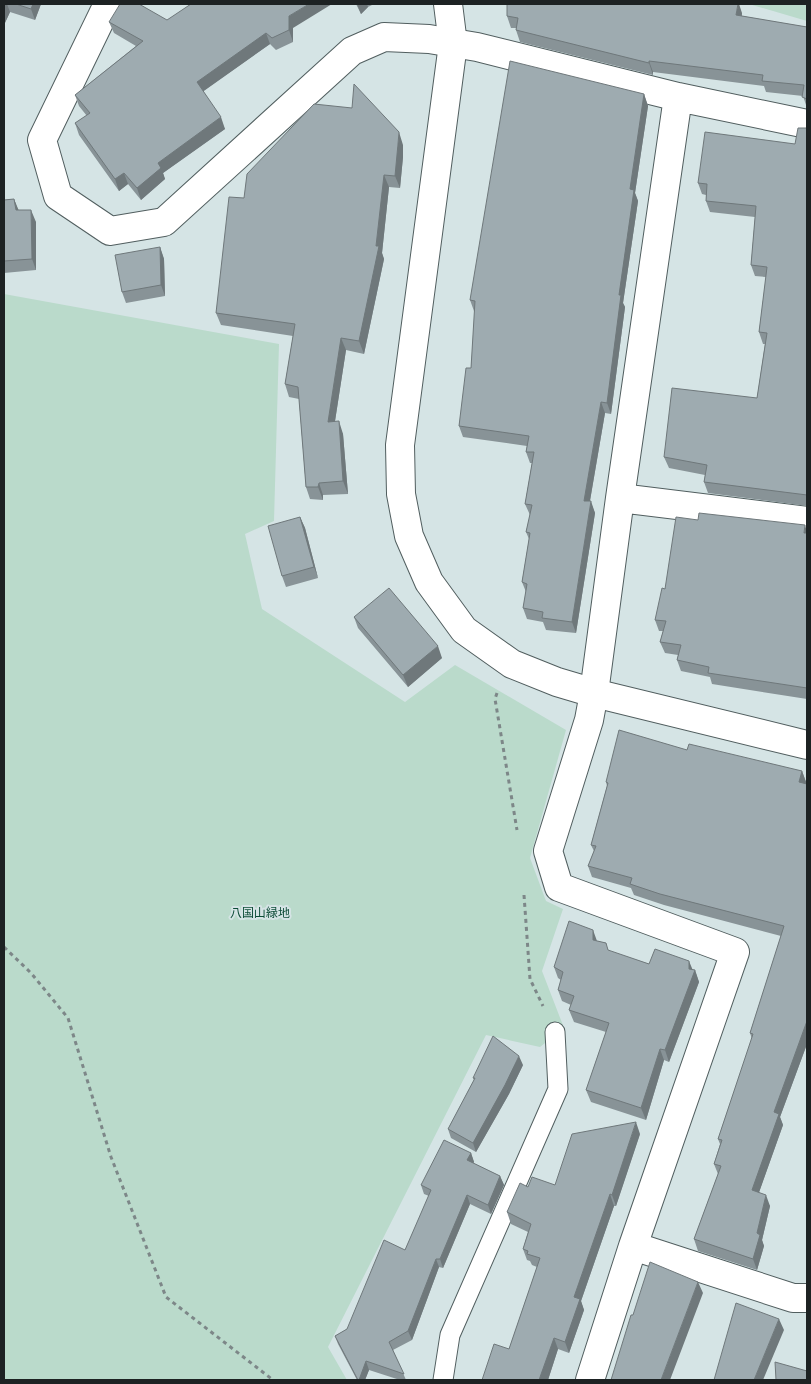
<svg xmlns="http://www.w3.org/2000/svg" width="811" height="1384" font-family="Poppins,'Noto Sans JP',sans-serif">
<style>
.green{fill:#badacb}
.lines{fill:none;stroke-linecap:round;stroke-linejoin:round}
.service-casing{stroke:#515e5f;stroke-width:21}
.minor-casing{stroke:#515e5f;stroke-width:30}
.tertiary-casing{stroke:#515e5f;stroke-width:30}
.path{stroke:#7d8788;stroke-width:3;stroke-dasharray:4 4;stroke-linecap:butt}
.service{stroke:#fff;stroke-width:19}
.minor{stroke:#fff;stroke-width:28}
.tertiary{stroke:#fff;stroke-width:28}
.wall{fill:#889397}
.shaded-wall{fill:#6f787b}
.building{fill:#9eabb0;stroke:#6f787b}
.labels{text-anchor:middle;stroke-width:4;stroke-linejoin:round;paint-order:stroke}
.park-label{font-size:12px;fill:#0d4c37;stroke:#d5e4e5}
</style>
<rect width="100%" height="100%" fill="#d5e4e5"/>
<!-- green -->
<path class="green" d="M749,4H807V21Z
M4,294L279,344L274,521L245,534L262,609L405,702L455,665L566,730L530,858L546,901L563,909L542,971L564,1028L540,1047L486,1035L328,1347L347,1380H4Z"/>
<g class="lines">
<defs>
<path id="service" d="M443,1380L450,1335L558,1089L555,1032"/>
<path id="minor" d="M108,4L42,140L58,196L110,231L164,222L352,51L384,37L429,39L477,47L678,97L807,124
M620,498L807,521
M633,1246L793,1298H807
M590,1380L633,1246L735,952L559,887L548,851L589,720L594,693L620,498L678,97"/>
<path id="tertiary" d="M448,4L453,44L400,445L401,494L409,536L429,582L464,630L512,664L557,682L594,693L807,745"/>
</defs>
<!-- service casing -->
<use href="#service" class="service-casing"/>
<!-- minor casing -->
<use href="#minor" class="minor-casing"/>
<!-- tertiary casing -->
<use href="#tertiary" class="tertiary-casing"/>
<!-- path -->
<path class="path" d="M497,693L495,699L517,830
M524,895L530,979L543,1006
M4,947L31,973L68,1018L111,1157L166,1297L273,1380"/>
<!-- service -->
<use href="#service" class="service"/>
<!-- minor -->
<use href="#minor" class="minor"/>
<!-- tertiary -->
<use href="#tertiary" class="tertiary"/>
</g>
<!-- wall -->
<path class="wall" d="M4,4H41L35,20L10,12L4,25Z
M356,4H374L368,7L361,14Z
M742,13V16L807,27V108L803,96L766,92L764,86L653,72V75L520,42L516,30V28H511L507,16Z
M167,20L293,28V42L276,50L270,44L203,91L225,129L163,173L165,179L141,200L128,184L119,191L79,135L75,123L87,116L79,106L75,95L136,46L114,33L109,22Z
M644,94L648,106L635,193L638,201L623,303L625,307L611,414L605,413L590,501L595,513L576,633L546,630L543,622L527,619L523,608L526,592L522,582L529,539L526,532L530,515L525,504L532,463H530L526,452L527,446L463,437L459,426L471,368L475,312L474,311L470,300Z
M807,128V506L708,493L704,482L705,475L669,468L664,457L757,398L765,344H763L759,332L766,277L755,276L751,265L755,217L710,212L706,201V195L702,194L698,183L795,144Z
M403,145V157L400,188L389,187L382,253L384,259L364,354L346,350L335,421L343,434L348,494L323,495V500L310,499L306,487L299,399L289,397L285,384L293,336L221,325L216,313L244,198Z
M14,199L18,210L36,222V270L4,273V200Z
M160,247L164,259L165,296L126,303L122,292Z
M300,517L305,528L318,578L286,587L282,576Z
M698,520L807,532V699L712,684L710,677L681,671L677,660L678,655L665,653L660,642L663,631H659L655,620L665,589Z
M354,617L442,658L408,687L358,628Z
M687,750L802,771L806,782V784H807V1044L780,1117L783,1125L759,1192L770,1206L762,1240L764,1246L757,1270L698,1251L694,1239L718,1174L714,1164L720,1144L718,1139L752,1039L750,1033L781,936L664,905L634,895L631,888L592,877L588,866L594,851L591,845L607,786L606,782Z
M597,941L606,943L608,951L649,964L695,970L699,982L669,1062L664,1060L646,1120L591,1102L586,1090L606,1032L574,1022L569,1010L571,1005L562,1001L558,990L561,980L558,978L554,967Z
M523,1065L509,1094L476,1152L451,1138L448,1129L474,1080L473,1078Z
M640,1134L616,1206H614L581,1301L584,1310L569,1353L558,1349L548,1380H482L509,1349L537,1267L532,1265L530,1261L527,1260L523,1249L528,1232L511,1224L507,1212L528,1187L555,1185Z
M471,1153L474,1162L473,1163L500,1176L504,1185L491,1214L470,1204L443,1268L439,1267L412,1340L393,1350L406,1380H400L369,1370L365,1380H357L338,1344L335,1336L347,1329L405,1250L429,1196L424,1194L421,1185Z"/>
<!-- shaded-wall -->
<path class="shaded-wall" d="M4,4H7L10,12L4,25Z
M33,4H41L35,20L31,9Z
M309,4H332L293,28V42L289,30V16Z
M357,4H367L368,7L361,14Z
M738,4H739L742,13L740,26L736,15Z
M266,33L270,44L201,93L197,82Z
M649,61L653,72V75L649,63Z
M644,94L648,106L635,193L638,201L623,303L625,307L611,414L607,403L630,189Z
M221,117L225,129L163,173L165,179L141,200L137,188L158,163Z
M399,132L403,145V157L400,188L395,176Z
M124,173L128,184L119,191L115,179Z
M384,175L389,187L382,253L384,259L364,354L359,341L376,246Z
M14,199L19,211L16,210Z
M31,210L36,222V270L32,259Z
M160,247L164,259L165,296L161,285Z
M341,338L346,350L333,434L328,422Z
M601,402L605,413L588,512L584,501Z
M339,421L343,434L348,494L343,481Z
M319,483L323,495V500L318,487Z
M591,501L595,513L576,633L572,622Z
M300,517L305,528L318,578L314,567Z
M805,525L807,532V542L804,533Z
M438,646L442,658L408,687L403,675Z
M802,771L806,782L803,794L799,782Z
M593,930L597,941L593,940Z
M689,961L694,973L695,970L699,982L669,1062L665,1050L689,969Z
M807,1021V1044L780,1117L783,1125L756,1201L752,1190L774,1112Z
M660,1049L664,1060L646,1120L641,1108Z
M519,1056L523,1065L509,1094L476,1152L473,1143Z
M636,1122L640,1134L616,1206L612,1195Z
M471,1153L474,1162L470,1169L467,1160Z
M500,1176L504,1185L491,1214L488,1205Z
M610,1194L614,1206L581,1301L584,1310L569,1353L565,1342L574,1297Z
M467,1195L470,1204L443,1268L440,1259Z
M766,1195L770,1206L762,1240L764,1246L757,1270L753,1259L757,1233Z
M436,1259L439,1267L412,1340L408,1331Z
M698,1282L703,1293L670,1380H661Z
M779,1319L784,1330L763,1380H754Z
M554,1338L558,1349L548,1380H539Z
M366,1361L369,1370L365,1380H359Z"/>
<!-- building -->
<path class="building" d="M16,4H33L31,9Z
M120,4H139L167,20L191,4H309L289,16V30L272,38L266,33L197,82L221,117L158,163L161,168L137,188L124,173L115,179L75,123L90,113L75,95L143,41L109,22Z
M507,4H738L736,15L807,27V99L802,97L804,85L762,81L763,75L649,61V63L516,30L518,18L507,16Z
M510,61L644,94L630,189L634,190L619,295H621L607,403L601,402L584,501H591L572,622L542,618L543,612L523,608L527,584L522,582L530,533L526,532L532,505L525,504L534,452H526L529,436L459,426L466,368H471L475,301L470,300Z
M354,84L399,132L398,144L395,176L384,175L376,246H379L359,341L341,338L328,422L339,421L343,481L319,483L318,487H306L298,387L285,384L295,324L216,313L229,197L244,198L247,174L314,104L352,108Z
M798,128H807V495L704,482L707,465L664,457L672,388L757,398L767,333L759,332L767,267L751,265L756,206L706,201L707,184L698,183L705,132L795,144Z
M14,199L16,210H31L32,259L4,261V200Z
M160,247L161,285L122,292L115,255Z
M699,513L805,525L804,533H807V688L708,673L709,667L677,660L681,645L660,642L666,621L655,620L662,588L665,589L676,517L698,520Z
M300,517L314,567L282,576L268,526Z
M389,588L438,646L403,675L354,617Z
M619,730L687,750L689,744L802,771L799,782L807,784V1021L774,1112L779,1114L752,1190L766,1195L757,1233L760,1235L753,1259L694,1239L721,1166L714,1164L722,1140L718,1139L753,1034L750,1033L784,926L660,894L630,884L632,878L588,866L596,846L591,845L608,783L606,782Z
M569,921L593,930V940L606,943L608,950L649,964L655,949L689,961V969L695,970L665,1050L660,1049L641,1108L586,1090L609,1023L569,1010L574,996L558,990L563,972L554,967Z
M493,1036L519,1056L505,1085L473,1143L448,1129L475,1078H473Z
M636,1122L612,1195L610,1194L574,1297L580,1299L565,1342L554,1338L539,1380H482L494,1344L509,1349L540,1258L527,1254L528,1251L523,1249L531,1224L507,1212L520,1183L528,1187L532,1177L555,1185L572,1134Z
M444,1140L471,1153L467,1160L500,1176L488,1205L467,1195L440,1259H436L408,1331L389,1342L404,1374L366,1361L359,1380H358L335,1336L347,1329L384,1240L405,1250L431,1190L421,1185Z
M650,1262L698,1282L661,1380H611L631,1315H633Z
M736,1303L779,1319L754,1380H714Z
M775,1362L807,1371V1380H776Z"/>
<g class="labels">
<!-- park labels -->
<g class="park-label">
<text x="260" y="917">八国山緑地</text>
</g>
</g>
<!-- border -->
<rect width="811" height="1384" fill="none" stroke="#1d2223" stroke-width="10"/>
</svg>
